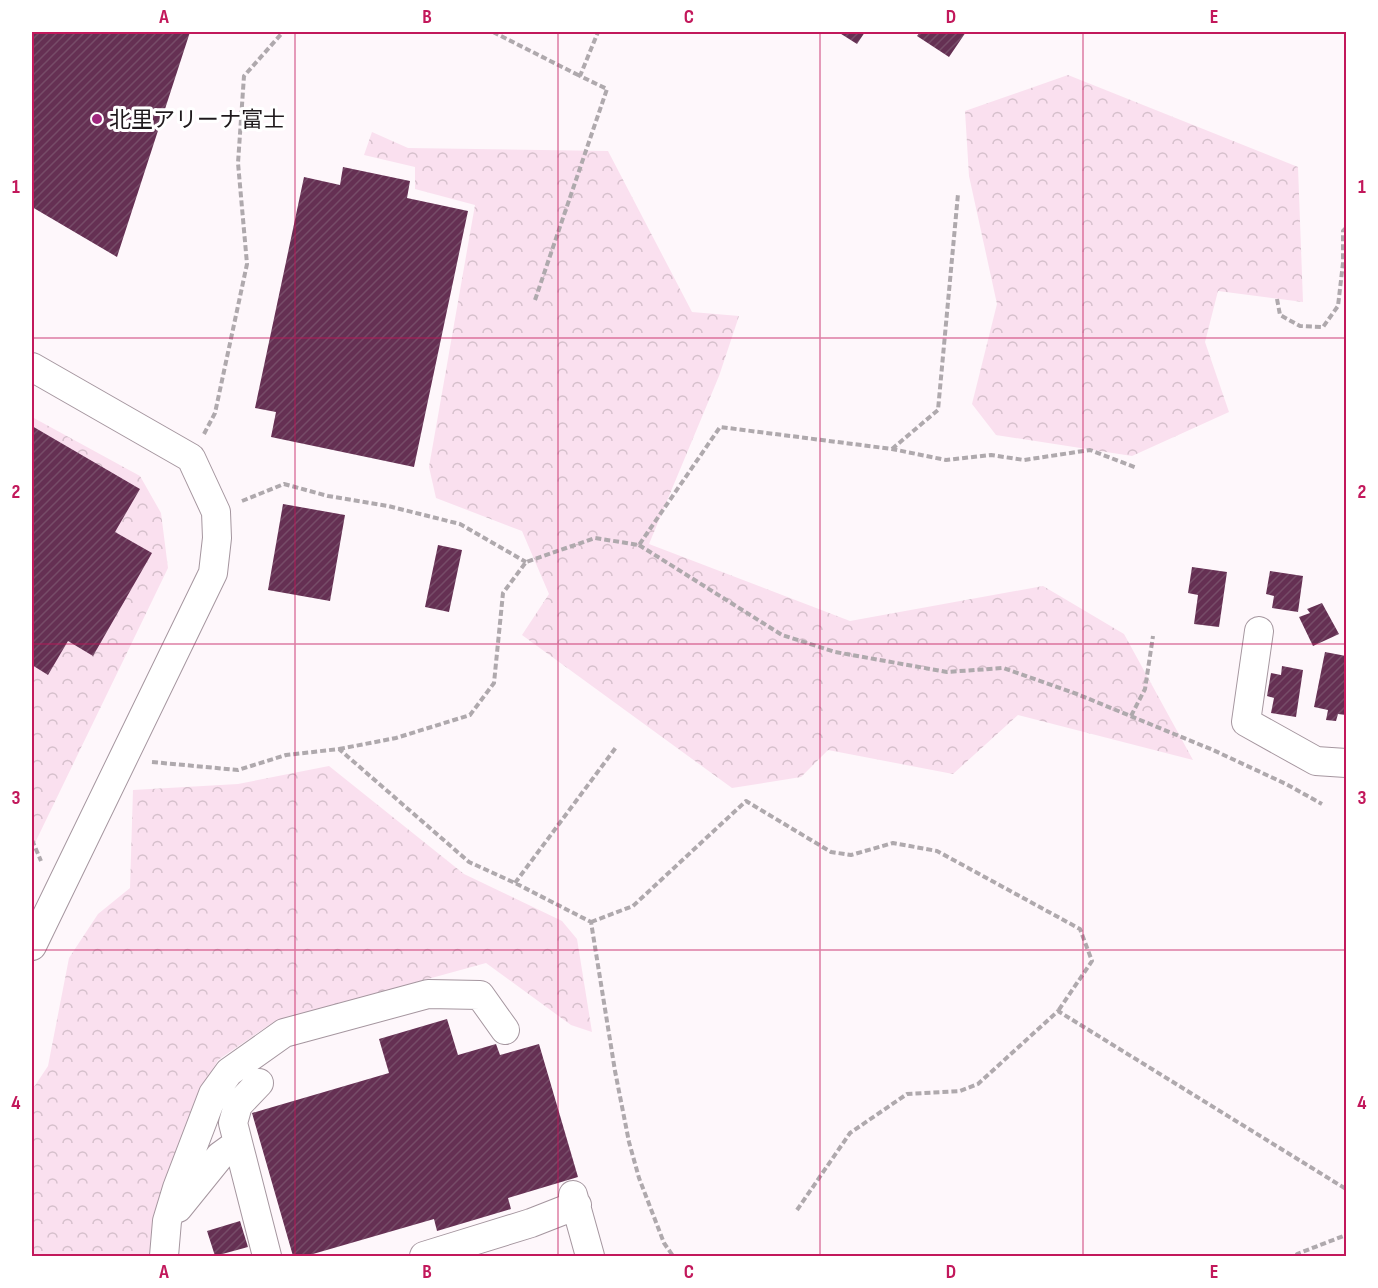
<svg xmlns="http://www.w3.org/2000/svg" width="1378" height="1288" font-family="'Sofia Sans Condensed','Noto Sans JP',sans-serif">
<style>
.forest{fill:url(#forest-crowns)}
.building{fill:url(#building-hatch)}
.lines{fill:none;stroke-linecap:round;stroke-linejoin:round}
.minor-casing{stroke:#a5969f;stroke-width:30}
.path{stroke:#afa9ad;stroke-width:4;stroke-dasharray:6 3;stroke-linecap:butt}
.minor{stroke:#fff;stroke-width:28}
.grid{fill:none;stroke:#c2185b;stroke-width:1.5;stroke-opacity:0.55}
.poi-dot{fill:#9f267d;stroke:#fff;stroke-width:2}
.labels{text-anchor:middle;stroke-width:6;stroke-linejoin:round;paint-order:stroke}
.poi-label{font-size:22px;fill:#1e191c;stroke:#fff;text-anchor:start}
.neatline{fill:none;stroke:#c2185b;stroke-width:2}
.grid-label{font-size:20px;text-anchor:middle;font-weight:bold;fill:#c2185b}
</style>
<defs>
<pattern id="forest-crowns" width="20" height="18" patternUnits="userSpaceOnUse" patternTransform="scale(1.5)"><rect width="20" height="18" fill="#fae0ef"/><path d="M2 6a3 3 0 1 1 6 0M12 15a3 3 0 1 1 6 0" fill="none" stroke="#d6c0cc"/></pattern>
<pattern id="building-hatch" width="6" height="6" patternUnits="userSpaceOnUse" patternTransform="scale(1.5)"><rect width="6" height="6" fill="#653053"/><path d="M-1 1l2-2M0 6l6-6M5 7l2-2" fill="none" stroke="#764c68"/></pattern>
</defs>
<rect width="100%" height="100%" fill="#fef7fb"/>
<!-- forest -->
<path class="forest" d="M1068,75L1298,167L1303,302L1218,291L1205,342L1229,412L1132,456L996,435L972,404L997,304L969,176L965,111Z
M372,132L408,148L608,151L692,312L739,316L719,376L649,544L850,621L1043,586L1124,634L1193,760L1018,715L953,774L828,750L801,777L732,788L522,635L549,594L522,531L436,498L429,467L475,205L415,189V167L364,155Z
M32,417L140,476L161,513L168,568L32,849Z
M329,766L464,874L562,921L577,939L592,1032L571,1025L486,963L275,1021L218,1060L194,1103L163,1185L149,1256H32V1090L48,1066L69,958L98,914L130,888L133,790L238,784Z"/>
<!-- building -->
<path class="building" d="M32,32H190L117,257L32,207Z
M838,32H865L857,44Z
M920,32H966L949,57L917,36Z
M343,167L410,181L407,198L468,211L414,467L271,437L276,412L255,408L304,177L340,185Z
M32,426L140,489L115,532L152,553L93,656L68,641L48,675L32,665Z
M283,504L345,515L330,601L268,590Z
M438,545L462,550L449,612L425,607Z
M1192,567L1227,572L1219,627L1194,624L1198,595L1188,593Z
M1270,571L1303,576L1298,612L1272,608L1274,596L1266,594Z
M1322,603L1339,634L1313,646L1299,617L1310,613L1307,609Z
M1325,652L1346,656V715L1338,714L1336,721L1326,720L1328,710L1314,707Z
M1282,666L1303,670L1296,717L1271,713L1274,698L1267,696L1271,673L1281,675Z
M447,1019L458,1055L496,1044L500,1055L539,1044L578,1177L508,1198L511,1209L437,1231L434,1219L306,1256H293L252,1113L389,1073L379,1039Z
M240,1221L248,1247L215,1256L207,1231Z"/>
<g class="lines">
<defs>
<path id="minor" d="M32,367L191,458L216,512L217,538L213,573L32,946
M1259,631L1246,722L1316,761L1346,763
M259,1083L238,1105L233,1123L267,1256
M573,1195L590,1256
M178,1208L220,1156L238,1143
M164,1256L167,1221L177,1188L213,1094L229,1072L284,1033L428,994L480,995L505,1030
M424,1256L531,1223L577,1205"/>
</defs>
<!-- minor casing -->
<use href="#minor" class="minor-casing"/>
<!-- path -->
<path class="path" d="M493,32L580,76
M1277,299L1280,315L1300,326L1323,327L1338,306L1343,263V231L1346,228
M535,300L607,89L580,76L598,32
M204,434L215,413L247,264L238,163L244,76L283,32
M892,449L938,410L958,194
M242,501L284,484L328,496L388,506L460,524L526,562
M639,545L782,635L835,652L947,672L1003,668L1077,694L1213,750L1286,784L1322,804
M1131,716L1145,689L1153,636
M339,749L396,738L470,715L494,683L503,593L526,562L595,538L639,545L720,427L892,449L946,460L991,455L1024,460L1090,450L1137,468
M152,762L238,770L286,755L339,749L469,862L515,883L591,922L615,1071L629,1142L639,1178L664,1243L673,1256
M32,840L41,861
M515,883L617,746
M591,922L633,906L746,801L831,852L851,855L893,843L937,851L1080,929L1092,961L1058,1011
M797,1210L850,1133L907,1094L960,1091L978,1084L1058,1011L1346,1189
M1297,1256V1254L1346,1235"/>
<!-- minor -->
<use href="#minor" class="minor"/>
</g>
<!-- grid -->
<path class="grid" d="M295,32V1256M558,32V1256M820,32V1256M1083,32V1256M32,338H1346M32,644H1346M32,950H1346"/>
<!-- markers -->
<circle class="poi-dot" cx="97" cy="119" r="6"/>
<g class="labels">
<!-- poi labels -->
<g class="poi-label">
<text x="109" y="127">北里アリーナ富士</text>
</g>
</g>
<!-- border -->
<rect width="1378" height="1288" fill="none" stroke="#ffffff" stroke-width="66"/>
<rect x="33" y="33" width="1312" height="1222" class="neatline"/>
<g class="grid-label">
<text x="164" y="23">A</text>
<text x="427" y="23">B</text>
<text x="689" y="23">C</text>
<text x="951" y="23">D</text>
<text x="1214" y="23">E</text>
<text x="16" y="193">1</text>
<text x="1362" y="193">1</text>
<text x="16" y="498">2</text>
<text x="1362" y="498">2</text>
<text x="16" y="804">3</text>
<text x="1362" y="804">3</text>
<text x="16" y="1109">4</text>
<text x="1362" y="1109">4</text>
<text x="164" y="1278">A</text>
<text x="427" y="1278">B</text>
<text x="689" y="1278">C</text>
<text x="951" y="1278">D</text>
<text x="1214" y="1278">E</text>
</g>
</svg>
